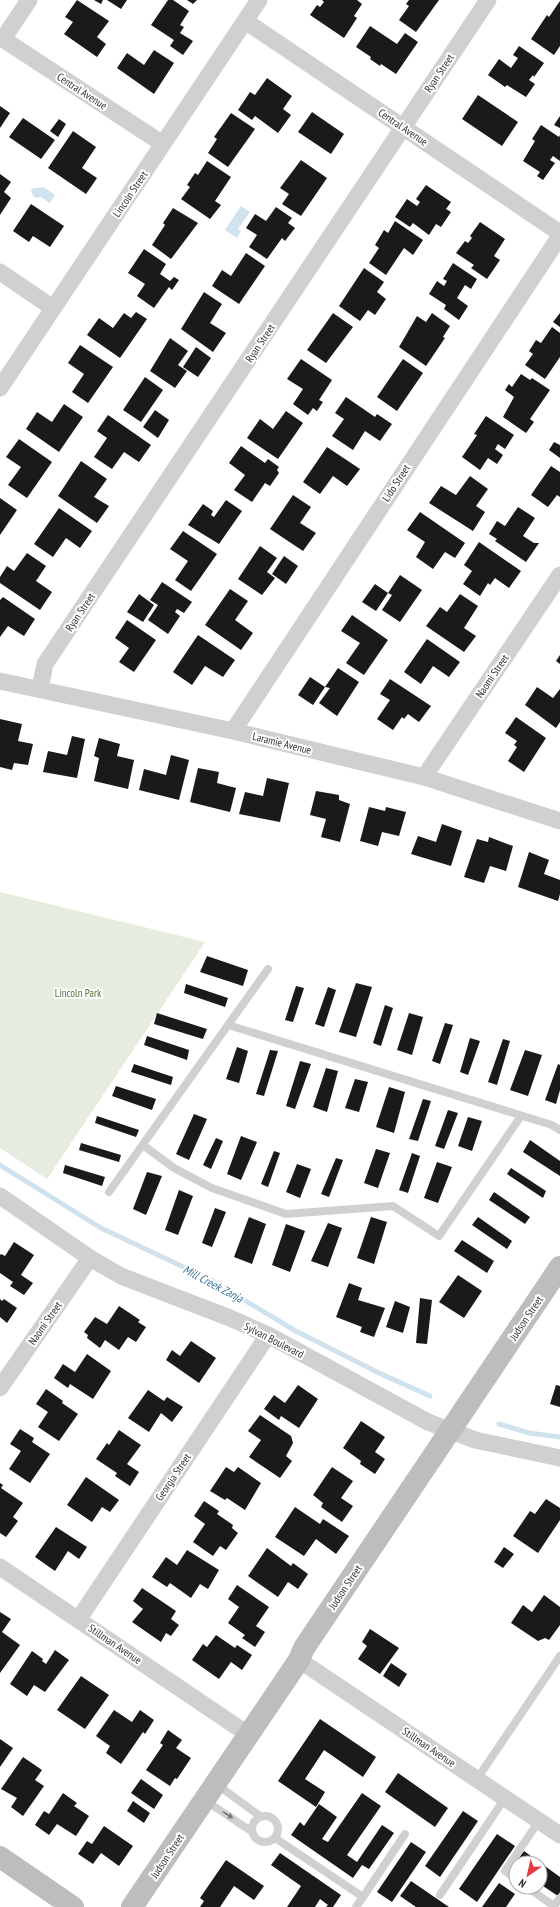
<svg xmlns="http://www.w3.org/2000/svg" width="560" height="1907" font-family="'PT Sans Narrow',sans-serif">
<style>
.green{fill:#e6ecdf}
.water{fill:#cfe2ee}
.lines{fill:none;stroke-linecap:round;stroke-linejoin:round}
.stream{stroke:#cfe2ee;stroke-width:5}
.building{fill:#1a1a1a}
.lane{stroke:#d0d0d0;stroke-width:8}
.street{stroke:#d0d0d0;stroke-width:17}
.secondary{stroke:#bdbdbd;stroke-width:22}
.oneway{fill:#7a7a7a}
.labels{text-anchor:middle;stroke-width:4;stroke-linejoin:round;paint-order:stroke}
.street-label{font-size:11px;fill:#333;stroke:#fff}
.park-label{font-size:11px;fill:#56703f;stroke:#fff}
.water-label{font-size:12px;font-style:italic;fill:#3f7597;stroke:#fff}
</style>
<rect width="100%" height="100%" fill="#fff"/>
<!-- green -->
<path class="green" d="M0,892L205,942L47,1179L0,1148Z"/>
<!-- water -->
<path class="water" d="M43,187L55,195L50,203L41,197L36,198L33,196L31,189Z
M241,206L250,212L238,229L241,231L237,238L225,230Z"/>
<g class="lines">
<!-- stream -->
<path class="stream" d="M0,1165L101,1228L211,1280L294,1330L379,1373L430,1396
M499,1424L529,1433L560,1437"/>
</g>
<!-- building -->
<path class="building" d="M77,0L109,21L97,37L106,44L97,57L64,34L73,22L65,17Z
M94,0H103L101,4Z
M107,0H127L121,9Z
M168,0H173L189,11L180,25L184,27L180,33L193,41L183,55L170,46L174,40L151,25Z
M187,0H197L193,4Z
M322,0H357L362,4L354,16L357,18L344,38L310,15L317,5L320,7L324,2Z
M409,0H439L416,32L399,20L409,6L406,4Z
M560,1V46L554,55L531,39L547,15L549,17Z
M370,26L397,44L405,33L418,42L396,74L381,64L380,66L370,59L371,57L356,47Z
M519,46L544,63L534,77L533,75L529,80L535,84L526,97L507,85L505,87L488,75L499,59L511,68L518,58L513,55Z
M154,50L174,63L154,94L117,68L127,53L144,65Z
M267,78L292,96L283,109L291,115L278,133L255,116L252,120L238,110L250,92L255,95Z
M478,95L518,122L502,146L462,119Z
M0,106L10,113L0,128Z
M312,112L344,134L331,154L298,132Z
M231,113L255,129L228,167L208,153L217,139L214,137Z
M560,116V128L554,125Z
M23,118L55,140L41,159L9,137Z
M59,119L66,124L58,137L50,131Z
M541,125L559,137L560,135V161L553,156L550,160L555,163L543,180L537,176L540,172L523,161L535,141L532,139Z
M73,131L96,147L82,168L97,178L86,194L48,168Z
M301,160L327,178L301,216L282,204L289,194L280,188Z
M207,161L231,177L215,201L221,205L210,219L181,199L190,187L187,185L195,173L198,175Z
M0,174L11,182L4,192L11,198L0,215Z
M426,185L451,202L446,209L451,212L441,227L436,224L429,235L413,223L410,227L395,217L407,199L417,206L420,202L416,199Z
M31,204L64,226L50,247L33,236L29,242L13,231Z
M276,207L292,218L288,223L295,228L285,241L282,238L267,259L249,247L257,235L246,228L255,214L266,221Z
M173,208L198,223L171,259L152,245L165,225L163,223Z
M395,221L423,240L413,255L404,248L386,275L369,263L379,248L375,245L384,230L388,233Z
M480,222L505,239L494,256L500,260L487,279L471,268L474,265L456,253L465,241L468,243L472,238L470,236Z
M144,249L166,264L160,274L170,281L174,277L179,280L172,290L169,287L154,308L137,296L145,284L128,273Z
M246,253L265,266L239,304L212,286L222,270L231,276Z
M453,263L477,279L471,289L465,285L457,298L468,306L459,320L444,309L446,305L429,294L437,281L444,286L447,281L443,279Z
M364,268L384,282L377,292L386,299L375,315L368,310L360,321L339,306Z
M204,292L222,304L210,323L226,333L213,352L181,329Z
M136,312L147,319L120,358L87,335L99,318L113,328L124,313L131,318Z
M333,313L353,327L326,363L307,350Z
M432,313L450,326L443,337L445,338L426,366L399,347L417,316L426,322Z
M560,313V327L553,322Z
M552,327L560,333V357L545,379L525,365L533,354L529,351L536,340L541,343Z
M170,338L188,351L178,365L187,371L175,388L150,371Z
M80,345L113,367L88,403L72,392L84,374L68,363Z
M196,347L211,358L198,377L183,367Z
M301,359L332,380L319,400L323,402L317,411L313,408L308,415L293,404L303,389L287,379Z
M403,359L423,373L397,411L377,397Z
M521,374L530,380L532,378L550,390L530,419L534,422L526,433L503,417L514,397L505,390L509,384L512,387Z
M145,377L163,390L141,422L123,410Z
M346,397L375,417L377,414L392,424L380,441L365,431L353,450L332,436L344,419L335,413Z
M64,404L83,417L59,452L26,429L37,412L52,422Z
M155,410L169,420L158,438L143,427Z
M286,411L303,423L278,459L247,438L260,419L273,429Z
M108,415L151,445L139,462L124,452L112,469L94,457L107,438L97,431Z
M486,416L514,435L505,449L498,444L495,449L503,455L497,464L488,458L480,470L462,457L477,435L474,434Z
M19,439L52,462L27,498L8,485L21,467L6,457Z
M554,442L560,445V458L549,450Z
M241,446L265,463L268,459L279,467L277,470L279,473L270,486L265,483L252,502L234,490L245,475L229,463Z
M327,447L360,469L347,486L333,476L320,494L303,482Z
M81,461L107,479L94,497L109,506L97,523L58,496Z
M551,466L560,472V497L557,495L548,507L531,495Z
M470,476L488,489L476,506L485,512L473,531L429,503L441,486L456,495Z
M293,495L311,507L300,523L316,533L303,551L270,529Z
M0,498L17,510L0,535Z
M226,500L242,511L219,544L188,525L203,504L213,511L211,515L214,517Z
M518,507L535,518L523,536L534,543H539L526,562L495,541L497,539L489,534L497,521L505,526Z
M59,508L92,531L80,548L66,538L53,557L34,544Z
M420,512L465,543L455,558L445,552L433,569L416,557L425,542L407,530Z
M183,531L217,554L191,591L175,580L188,561L170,549Z
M479,542L521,571L509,588L495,578L490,585L488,583L480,596L463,584L472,571L464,565Z
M260,546L277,558L267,572L275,578L262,595L238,579Z
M27,553L46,566L36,581L52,592L40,610L0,583V577L7,566L14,571Z
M284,556L298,566L286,584L272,574Z
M400,575L422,590L400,622L382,610L392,595L388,593L376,611L362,602L375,584L388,593Z
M162,582L192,602L184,613L177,609L175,612L180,616L168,634L148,620L158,605L150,600Z
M230,589L248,601L235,620L253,633L241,650L205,625Z
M139,594L154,605L143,622L127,612Z
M460,594L478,606L464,628L476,636L464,652L426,626L440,607L447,612Z
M3,597L35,619L24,636L8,626L0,637V600Z
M352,615L388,640L364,675L346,663L360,643L341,631Z
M127,620L156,640L134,672L119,662L129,648L115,638Z
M198,635L235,660L223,677L205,666L192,685L173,672Z
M427,639L460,662L449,677L433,666L421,684L404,672Z
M560,655V664L556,661Z
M338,668L359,682L337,716L319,703L330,688L325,687Z
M310,677L325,687L313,705L298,695Z
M390,679L431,706L419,722L408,714L404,719L402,717L393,730L377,719L390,700L380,694Z
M537,687L553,698L560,689V722L556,728L525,705Z
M516,717L546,738L524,772L508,761L517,747L514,745L517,741L505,733Z
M0,719L22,724L18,741L33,744L28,765L14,763L12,770L0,767Z
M72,736L85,739L77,778L43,772L48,751L67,755Z
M99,738L120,744L117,756L134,760L128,789L94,781L99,758L94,756Z
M171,755L189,760L179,800L139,790L144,769L166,775Z
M198,768L219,772L217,783L236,788L230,812L190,802Z
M267,778L289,783L280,822L239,814L245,792L263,796Z
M316,791L339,795V800L350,804L340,842L321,837L326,819L310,815Z
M369,807L385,811L386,807L406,812L399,836L382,832L378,846L360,841Z
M442,824L462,831L451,866L411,854L418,836L436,842Z
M489,837L513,846L506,871L490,866L484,883L464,877L477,839L488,842Z
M529,852L549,860L544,874L560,880V894L558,901L518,887Z
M207,956L248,970L243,986L200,972Z
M356,983L372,987L356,1037L339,1032Z
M186,984L228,998L225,1007L184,993Z
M296,986L304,988L293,1022L285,1020Z
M328,987L336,990L324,1027L315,1024Z
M385,1005L393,1008L381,1046L373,1043Z
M157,1013L207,1029L203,1039L154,1024Z
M409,1013L423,1017L412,1055L397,1050Z
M445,1023L453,1025L440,1064L432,1061Z
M147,1036L189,1050L187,1060L144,1045Z
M470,1038L480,1041L468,1075L460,1072Z
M503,1039L510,1041L497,1085L488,1082Z
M237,1047L248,1051L239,1083L226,1079Z
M270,1050L278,1051L264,1096L256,1094Z
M525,1050L542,1055L528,1096L510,1090Z
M300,1061L311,1064L295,1109L286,1106Z
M134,1064L173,1077L171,1085L131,1072Z
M558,1064L560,1065V1090L556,1104L545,1100Z
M326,1068L338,1071L327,1112L313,1107Z
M355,1079L368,1082L359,1112L345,1108Z
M116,1086L156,1099L152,1110L112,1096Z
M389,1087L405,1092L394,1133L376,1127Z
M423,1099L431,1101L418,1141L409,1139Z
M448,1110L458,1113L444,1149L435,1146Z
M194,1114L207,1119L189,1160L176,1154Z
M97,1116L139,1130L136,1137L95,1123Z
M468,1117L482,1121L472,1151L458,1146Z
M241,1136L257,1142L241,1180L227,1174Z
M216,1138L223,1141L211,1169L203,1165Z
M530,1140L560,1161V1176L523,1152Z
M81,1143L121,1155L119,1162L79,1150Z
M376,1149L390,1153L378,1188L364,1183Z
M274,1151L280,1153L268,1187L261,1184Z
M412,1153L420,1156L408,1193L399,1190Z
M336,1158L343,1160L329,1197L321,1194Z
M437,1162L452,1167L438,1203L424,1198Z
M297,1164L311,1169L300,1198L286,1192Z
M65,1165L105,1177L102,1186L63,1173Z
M511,1168L546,1191L543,1198L507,1174Z
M147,1172L162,1176L146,1215L133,1209Z
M179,1190L193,1196L178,1235L165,1230Z
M494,1192L530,1217L525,1224L489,1200Z
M215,1208L226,1212L212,1247L202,1243Z
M249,1217L266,1224L252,1264L234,1257Z
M371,1217L387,1222L374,1264L357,1258Z
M478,1217L512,1241L507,1249L472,1225Z
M328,1223L342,1228L328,1267L311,1261Z
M286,1224L305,1231L290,1272L272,1265Z
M462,1240L494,1261L487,1273L454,1251Z
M14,1242L34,1255L21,1275L33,1283L24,1295L10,1286L13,1282L0,1273V1255L1,1254L5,1256Z
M458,1275L482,1291L464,1318L439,1302Z
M349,1283L362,1288L358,1300L385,1308L374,1337L360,1332L362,1327L336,1317Z
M420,1298L432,1300L427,1344L416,1343Z
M0,1299L2,1301L4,1299L17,1308L7,1323L0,1317Z
M395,1301L410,1307L403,1333L386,1327Z
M119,1306L140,1320L138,1322L146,1327L136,1342L128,1337L119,1350L105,1340L100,1348L87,1338L88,1335L84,1332L95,1317L107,1324Z
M191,1341L216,1358L199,1383L166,1360L172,1350L180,1356Z
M87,1354L111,1371L93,1399L70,1384L68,1388L54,1378L63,1364L75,1372Z
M298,1385L318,1399L299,1428L281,1416L279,1420L264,1409L274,1395L285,1403Z
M556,1385L560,1386V1407L550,1404Z
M46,1389L63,1401L62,1403L78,1414L59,1441L38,1427L48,1412L36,1404Z
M148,1390L164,1401L167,1397L183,1407L172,1422L161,1413L149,1432L128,1418Z
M260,1415L291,1436L293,1443L286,1456L292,1461L280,1478L249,1457L261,1440L248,1431Z
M361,1421L385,1437L375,1452L385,1459L375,1474L360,1464L361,1461L343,1448Z
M20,1429L34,1438L32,1442L50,1454L30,1483L9,1469L21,1451L10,1444Z
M119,1430L141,1445L127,1464L139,1472L130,1486L115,1476L117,1473L96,1459L107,1443L109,1445Z
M226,1467L234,1472L238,1467L261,1483L245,1510L227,1498L225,1500L210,1491Z
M332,1467L353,1481L341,1498L353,1506L342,1522L321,1507L323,1503L313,1495Z
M86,1477L119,1500L110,1512L102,1507L92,1522L67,1505Z
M0,1483L3,1485L1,1488L23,1503L13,1517L18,1521L6,1537L0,1533Z
M546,1499L560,1508V1520L538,1553L513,1536L530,1511L535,1514Z
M204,1501L219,1511L217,1514L233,1525L232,1528L238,1533L226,1550L220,1546L213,1556L193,1542L205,1524L194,1516Z
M295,1507L320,1524L323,1519L349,1536L336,1554L316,1539L304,1556L275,1537Z
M56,1527L87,1547L79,1559L68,1551L55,1571L35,1557Z
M504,1547L514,1554L503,1568L494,1562Z
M267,1548L291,1566L293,1563L308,1574L298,1589L288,1582L278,1597L248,1576Z
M187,1550L219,1570L208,1589L200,1584L191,1598L170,1583L167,1587L152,1577L166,1557L177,1565Z
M237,1585L269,1607L256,1626L265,1632L255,1647L242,1638L245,1635L228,1623L239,1607L228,1599Z
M142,1588L176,1611L171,1619L179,1625L171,1636L166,1633L161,1642L132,1622L143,1609L133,1601Z
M544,1595L560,1607V1625L549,1640L545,1638L538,1641L511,1623L523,1605L532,1612Z
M0,1612L11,1619L2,1632L20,1645L0,1673Z
M370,1629L399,1648L380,1674L358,1659L367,1646L362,1642Z
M216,1635L235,1648L237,1645L252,1655L242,1670L231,1662L219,1679L192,1660L203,1644L207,1647Z
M55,1650L69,1660L45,1692L34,1685L27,1696L10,1684L32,1651L43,1659L42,1661L46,1664Z
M391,1663L407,1674L399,1687L383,1676Z
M81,1676L109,1695L85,1729L57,1710Z
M114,1710L132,1722L140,1710L154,1720L145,1734L143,1732L121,1764L106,1753L110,1746L96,1736Z
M320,1719L376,1757L363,1777L324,1750L305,1779L325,1792L316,1807L278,1781Z
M168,1730L182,1740L176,1748L191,1758L177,1779L175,1778L170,1786L146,1770L163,1745L160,1743Z
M0,1739L13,1748L0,1767Z
M23,1757L42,1770L35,1780L44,1786L23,1816L11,1807L17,1798L1,1789Z
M398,1773L448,1808L435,1827L385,1792Z
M141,1779L163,1795L154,1809L131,1793Z
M63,1793L77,1803L74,1806L89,1816L76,1836L57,1824L49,1835L35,1825L44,1811L49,1814Z
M362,1793L381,1806L347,1855L357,1862L382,1825L394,1833L369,1869L362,1865L353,1878L291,1835L300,1822L304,1826L319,1804L337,1817L322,1839L328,1842Z
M133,1801L150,1813L144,1823L127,1811Z
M463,1811L478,1821L440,1877L425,1866Z
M104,1826L133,1846L119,1866L101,1853L93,1864L78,1854L87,1841L92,1844Z
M497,1834L515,1846L477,1902L459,1889Z
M411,1842L426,1852L392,1902L377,1892Z
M524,1851L560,1877V1892L558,1896L540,1884V1863H516V1867L514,1865Z
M280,1853L341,1895L333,1907H326L328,1905L320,1899L315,1907H287L301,1886L271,1865Z
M226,1860L264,1886L254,1900L234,1886L220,1907H200L204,1901L200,1898Z
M411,1881L449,1907H416L400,1896Z
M499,1883L515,1894L506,1907H482Z"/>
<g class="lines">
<!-- lane -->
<path class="lane" d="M228,1025L268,969
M143,1145L174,1168L212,1188L286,1214L393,1206L439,1236L521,1116
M109,1192L228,1025L552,1125L560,1130
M477,1779L560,1656
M216,1784L260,1816
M206,1801L251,1831
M252 1829a13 13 0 1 1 26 0a13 13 0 1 1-26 0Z
M275,1838L363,1897L356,1907
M516,1879L505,1871L539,1821
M527,1887L554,1906L560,1898
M440,1895L505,1798
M363,1897L405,1834"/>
<!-- street -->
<path class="street" d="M245,21L560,233
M0,37L163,144
M3,39L29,0
M0,272L53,308
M0,388L259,0
M0,681L233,731L424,777L560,821
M40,689L45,664L488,0
M233,731L560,236
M424,777L560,575
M0,1196L90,1258L121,1276L230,1318L268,1335L428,1422L475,1440L560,1458
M0,1388L90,1258
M0,1567L249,1735
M78,1620L268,1335
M299,1660L560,1835"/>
<!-- secondary -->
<path class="secondary" d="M0,1857L73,1907
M132,1907L299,1660L304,1648L560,1267"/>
</g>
<!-- one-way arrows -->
<defs><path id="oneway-solid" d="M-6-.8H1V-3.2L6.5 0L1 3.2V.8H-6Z"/></defs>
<use class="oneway" href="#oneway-solid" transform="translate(228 1815) rotate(33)"/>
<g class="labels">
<!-- street labels -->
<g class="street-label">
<text transform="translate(439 73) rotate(-56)" y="4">Ryan Street</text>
<text transform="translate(82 91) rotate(33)" y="4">Central Avenue</text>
<text transform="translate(403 127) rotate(34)" y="4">Central Avenue</text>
<text transform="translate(130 194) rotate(-56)" y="4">Lincoln Street</text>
<text transform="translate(260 343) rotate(-56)" y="4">Ryan Street</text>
<text transform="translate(396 483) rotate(-57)" y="4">Lido Street</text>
<text transform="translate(80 612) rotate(-56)" y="4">Ryan Street</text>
<text transform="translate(492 676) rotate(-56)" y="4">Naomi Street</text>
<text transform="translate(282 743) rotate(14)" y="4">Laramie Avenue</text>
<text transform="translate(526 1318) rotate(-56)" y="4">Judson Street</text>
<text transform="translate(45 1323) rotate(-55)" y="4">Naomi Street</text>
<text transform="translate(274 1340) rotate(27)" y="4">Sylvan Boulevard</text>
<text transform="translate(173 1477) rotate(-56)" y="4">Georgia Street</text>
<text transform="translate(345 1587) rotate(-56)" y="4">Judson Street</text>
<text transform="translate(115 1644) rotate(34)" y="4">Stillman Avenue</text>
<text transform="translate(429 1747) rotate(34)" y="4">Stillman Avenue</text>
<text transform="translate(167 1856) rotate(-56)" y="4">Judson Street</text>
</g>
<!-- park labels -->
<g class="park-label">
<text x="78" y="997">Lincoln Park</text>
</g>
<!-- water labels -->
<g class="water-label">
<text transform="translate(213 1284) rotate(28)" y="4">Mill Creek Zanja</text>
</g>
</g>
<!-- north arrow -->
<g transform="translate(528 1875) rotate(214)"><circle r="19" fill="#ffffff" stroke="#adadad"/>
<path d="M0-3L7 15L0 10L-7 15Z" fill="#e63946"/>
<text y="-6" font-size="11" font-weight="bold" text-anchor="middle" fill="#333333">N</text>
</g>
</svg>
